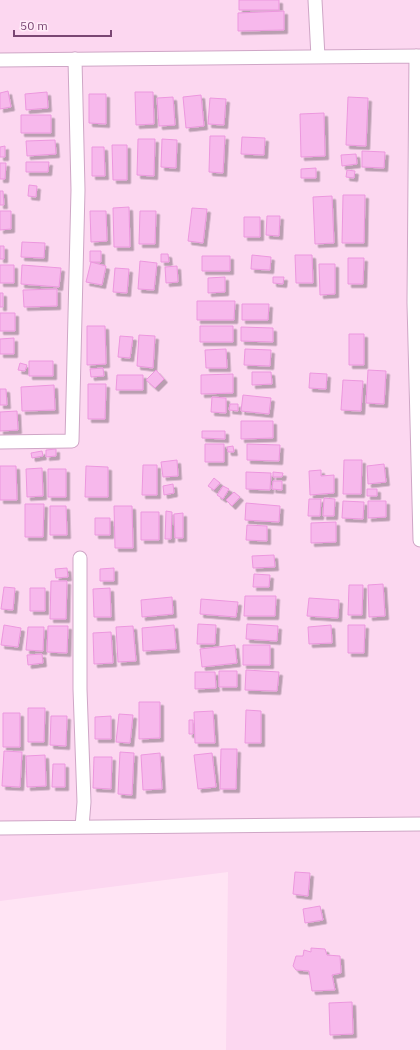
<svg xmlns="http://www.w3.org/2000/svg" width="420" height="1050" font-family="'IBM Plex Sans',sans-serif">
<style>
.residential{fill:#fcd7f0}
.building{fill:#f7b8ec;stroke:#ec97de;filter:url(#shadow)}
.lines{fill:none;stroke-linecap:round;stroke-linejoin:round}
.street-casing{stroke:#cfa6c6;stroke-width:15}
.street{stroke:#fff;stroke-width:13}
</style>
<defs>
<filter id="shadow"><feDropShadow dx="3.5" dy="3.5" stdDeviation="0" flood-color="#0004"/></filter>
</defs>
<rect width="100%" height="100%" fill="#ffe4f4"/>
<!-- residential -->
<path class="residential" d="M0,0H420V1050H226L228,872L0,901Z"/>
<!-- building -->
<path class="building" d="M239,0H279V10H239Z
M284,11V30L238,31V13Z
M8,91L11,107L0,109V93Z
M47,92L48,108L26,110L25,94Z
M135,92H153L154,124L136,125Z
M89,94H106V124L89,123Z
M201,95L204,126L186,128L183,97Z
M173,97L175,125L159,126L157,98Z
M348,97L368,98L366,146L346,145Z
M210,98L226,99L224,125L208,124Z
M324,113L325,156L301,157L300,114Z
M21,115H51V133H21Z
M210,136H225L223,173L209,172Z
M242,137L265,138L264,155L241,154Z
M138,139H155L154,176L137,175Z
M162,139L177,140L176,168L161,167Z
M55,140L56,154L27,156L26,141Z
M112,145H127V180H113Z
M5,146V157H0V147Z
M92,147H104L105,176H92Z
M362,151L385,152L384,168L362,167Z
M356,154L357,164L342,166L341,155Z
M26,162H49L48,172H26Z
M0,163H6L5,179H0Z
M316,168V178H301V169Z
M347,170L355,171L354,178L346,177Z
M29,185L37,186L36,197L28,196Z
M0,191H3L4,205H0Z
M343,195H365L364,243H342Z
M332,196L334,243L315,244L313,197Z
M129,207L130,247H114L113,208Z
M192,208L207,209L203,243L188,241Z
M0,211H11V229L0,230Z
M90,211H106L107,241L91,242Z
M140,211H156L155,244H139Z
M267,216H280L279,236L266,235Z
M244,217H260V237H244Z
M22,242L45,243L44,258L21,257Z
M0,246H4V259H0Z
M90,251H101V262H90Z
M161,254H168L169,262H161Z
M252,255L271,257L270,270L251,269Z
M295,255H312L313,283H296Z
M202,256H230V271H202Z
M348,258H364L363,284H348Z
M140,261L157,263L154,290L138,289Z
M91,262L106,266L102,285L86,282Z
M319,264H335V294L320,295Z
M0,265H14V283H0Z
M22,265L61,268L59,287L21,284Z
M177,266L178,282L166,283L165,267Z
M115,268L129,269L127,293L113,292Z
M225,277V292L208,293V278Z
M273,277H284L283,284L273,283Z
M57,289V306L24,307L23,290Z
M0,293H3V307H0Z
M197,301H235L234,320H197Z
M242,304H269L268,320H242Z
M0,313H15V331H0Z
M87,326H105L106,364L87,365Z
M200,326H233V342H200Z
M241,327L273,328V342L241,341Z
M349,334H364V365H349Z
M139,335L155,336L153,368L137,366Z
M120,336L133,337L130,358L118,357Z
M14,338V354H0V339Z
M226,349L227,368H206L205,350Z
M245,349L271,350L270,366L244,365Z
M29,361H53V376H29Z
M20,363L27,365L25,371L18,370Z
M103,368L104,376L91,377L90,369Z
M156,370L164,379L155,388L146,380Z
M368,370L386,371L384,404L366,403Z
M252,372H271L272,384L252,385Z
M310,373L327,374L326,389L309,388Z
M233,374V393L201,394V375Z
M117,375H143V390H116Z
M343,380L363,381L361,411L341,410Z
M88,384H106L105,419H88Z
M54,385L55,410L22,411L21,387Z
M0,389H6L7,405H0Z
M243,395L271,398L269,414L241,411Z
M212,397L226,398V413L211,412Z
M230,404H238V411L229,410Z
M17,411L18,430L0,431V412Z
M241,421H273V438L241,439Z
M202,431H225V439L202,438Z
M205,444H224V462H205Z
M247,444L280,445L279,461L247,460Z
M233,446L234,452H228L227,447Z
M56,449V456L46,457V450Z
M42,451L43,456L32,458L31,453Z
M177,460L178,476L163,477L161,462Z
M344,460H362L361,494H343Z
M384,464L386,482L368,484L367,466Z
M143,465H157V495H142Z
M0,466H16L17,500H0Z
M86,466L108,467V497H85Z
M42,468L43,496L27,497L26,469Z
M48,469H66V497H48Z
M321,470V476L334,475V493L310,495L309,471Z
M246,472L271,473L270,490L246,489Z
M273,472L283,473L282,477H273Z
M214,478L220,483L214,490L208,486Z
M273,481H282V490L272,489Z
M173,484L174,493L164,495L163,486Z
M223,486L229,489L223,499L217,495Z
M367,489H377V496H367Z
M234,492L240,497L232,506L226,500Z
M324,498L335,499L334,516H323Z
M309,499H321L320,516H308Z
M343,501L364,502L363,519L342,518Z
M368,501H386V517L368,518Z
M246,503L280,506L279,522L245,520Z
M25,504H44L43,537H25Z
M50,506H66L67,535H50Z
M114,506H132L133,548H115Z
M166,511L172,512L171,539H165Z
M141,512H159V540H141Z
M183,513V538H175L174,514Z
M95,518H110V535H95Z
M336,522V542L311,543V523Z
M247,525L267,526V541L246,540Z
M274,555L275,567L253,568L252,556Z
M67,568L68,577L56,578L55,569Z
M114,568V581H100V569Z
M254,574L270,575L269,587H253Z
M51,581H67L66,619H50Z
M383,584L385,616L369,617L368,585Z
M349,585H363L362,615H348Z
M4,587L15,588L13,610L1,609Z
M30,588H45V611H30Z
M110,588L111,617H94L93,589Z
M245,596H276L275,616H244Z
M172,597L173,614L142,617L141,600Z
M309,598L339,600L338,618L307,616Z
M201,599L238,602L236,617L200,614Z
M198,624L216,625L215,644H197Z
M247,624L278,626L277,641L246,639Z
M4,625L21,628L18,647L1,645Z
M174,625L176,649L143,651L142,628Z
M331,625L332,643L309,644L308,627Z
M348,625H365L364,653H348Z
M48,626H68L67,653L47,652Z
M133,626L136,661L118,662L116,627Z
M28,627H44L43,651L26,650Z
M111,632L113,663L94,664L93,633Z
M235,645L237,663L202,667L200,649Z
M243,645H270V665H243Z
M42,654L43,663L28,665L27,655Z
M246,670L279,672L277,691L245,690Z
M219,671H237V687H219Z
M195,672H215L216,688L195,689Z
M139,702H160V738L139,739Z
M28,708H45L44,742H28Z
M246,710L261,711V743H245Z
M213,711L215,743H195L194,712Z
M3,713H20V747H3Z
M119,714L133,715L130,743L116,742Z
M51,716H67L66,746L50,745Z
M111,716V739H95V717Z
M189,720H193V734H189Z
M221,749H237L236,789H220Z
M4,751L22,752L20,787L2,786Z
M120,752L134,753L132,795L118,794Z
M160,753L162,789L143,790L141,755Z
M212,753L216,787L198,789L194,755Z
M45,755L46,786L27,787L26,756Z
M94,757H112L111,789L93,788Z
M53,764H65V787H52Z
M295,872L310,873L308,896L293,894Z
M320,906L323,920L305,923L303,909Z
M311,948L325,949L327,955L340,956L341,973L332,975L335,990L312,991L309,971L296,970L293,966L296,956H303L304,950L311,952Z
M352,1002L353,1034L330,1035L329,1003Z"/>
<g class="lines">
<defs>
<path id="street" d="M315,0L318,57
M416,56L414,303L420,540
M0,60L420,56
M0,442L72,441L78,190L75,59
M80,558V689L84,802L82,827
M0,828L420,824"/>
</defs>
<!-- street casing -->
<use href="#street" class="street-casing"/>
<!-- street -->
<use href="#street" class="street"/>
</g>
<!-- scale -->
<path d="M14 30v6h97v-6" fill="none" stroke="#7a4673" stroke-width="2"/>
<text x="20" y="30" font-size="12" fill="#7a4673" stroke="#ffecf8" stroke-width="3" paint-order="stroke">50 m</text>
</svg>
